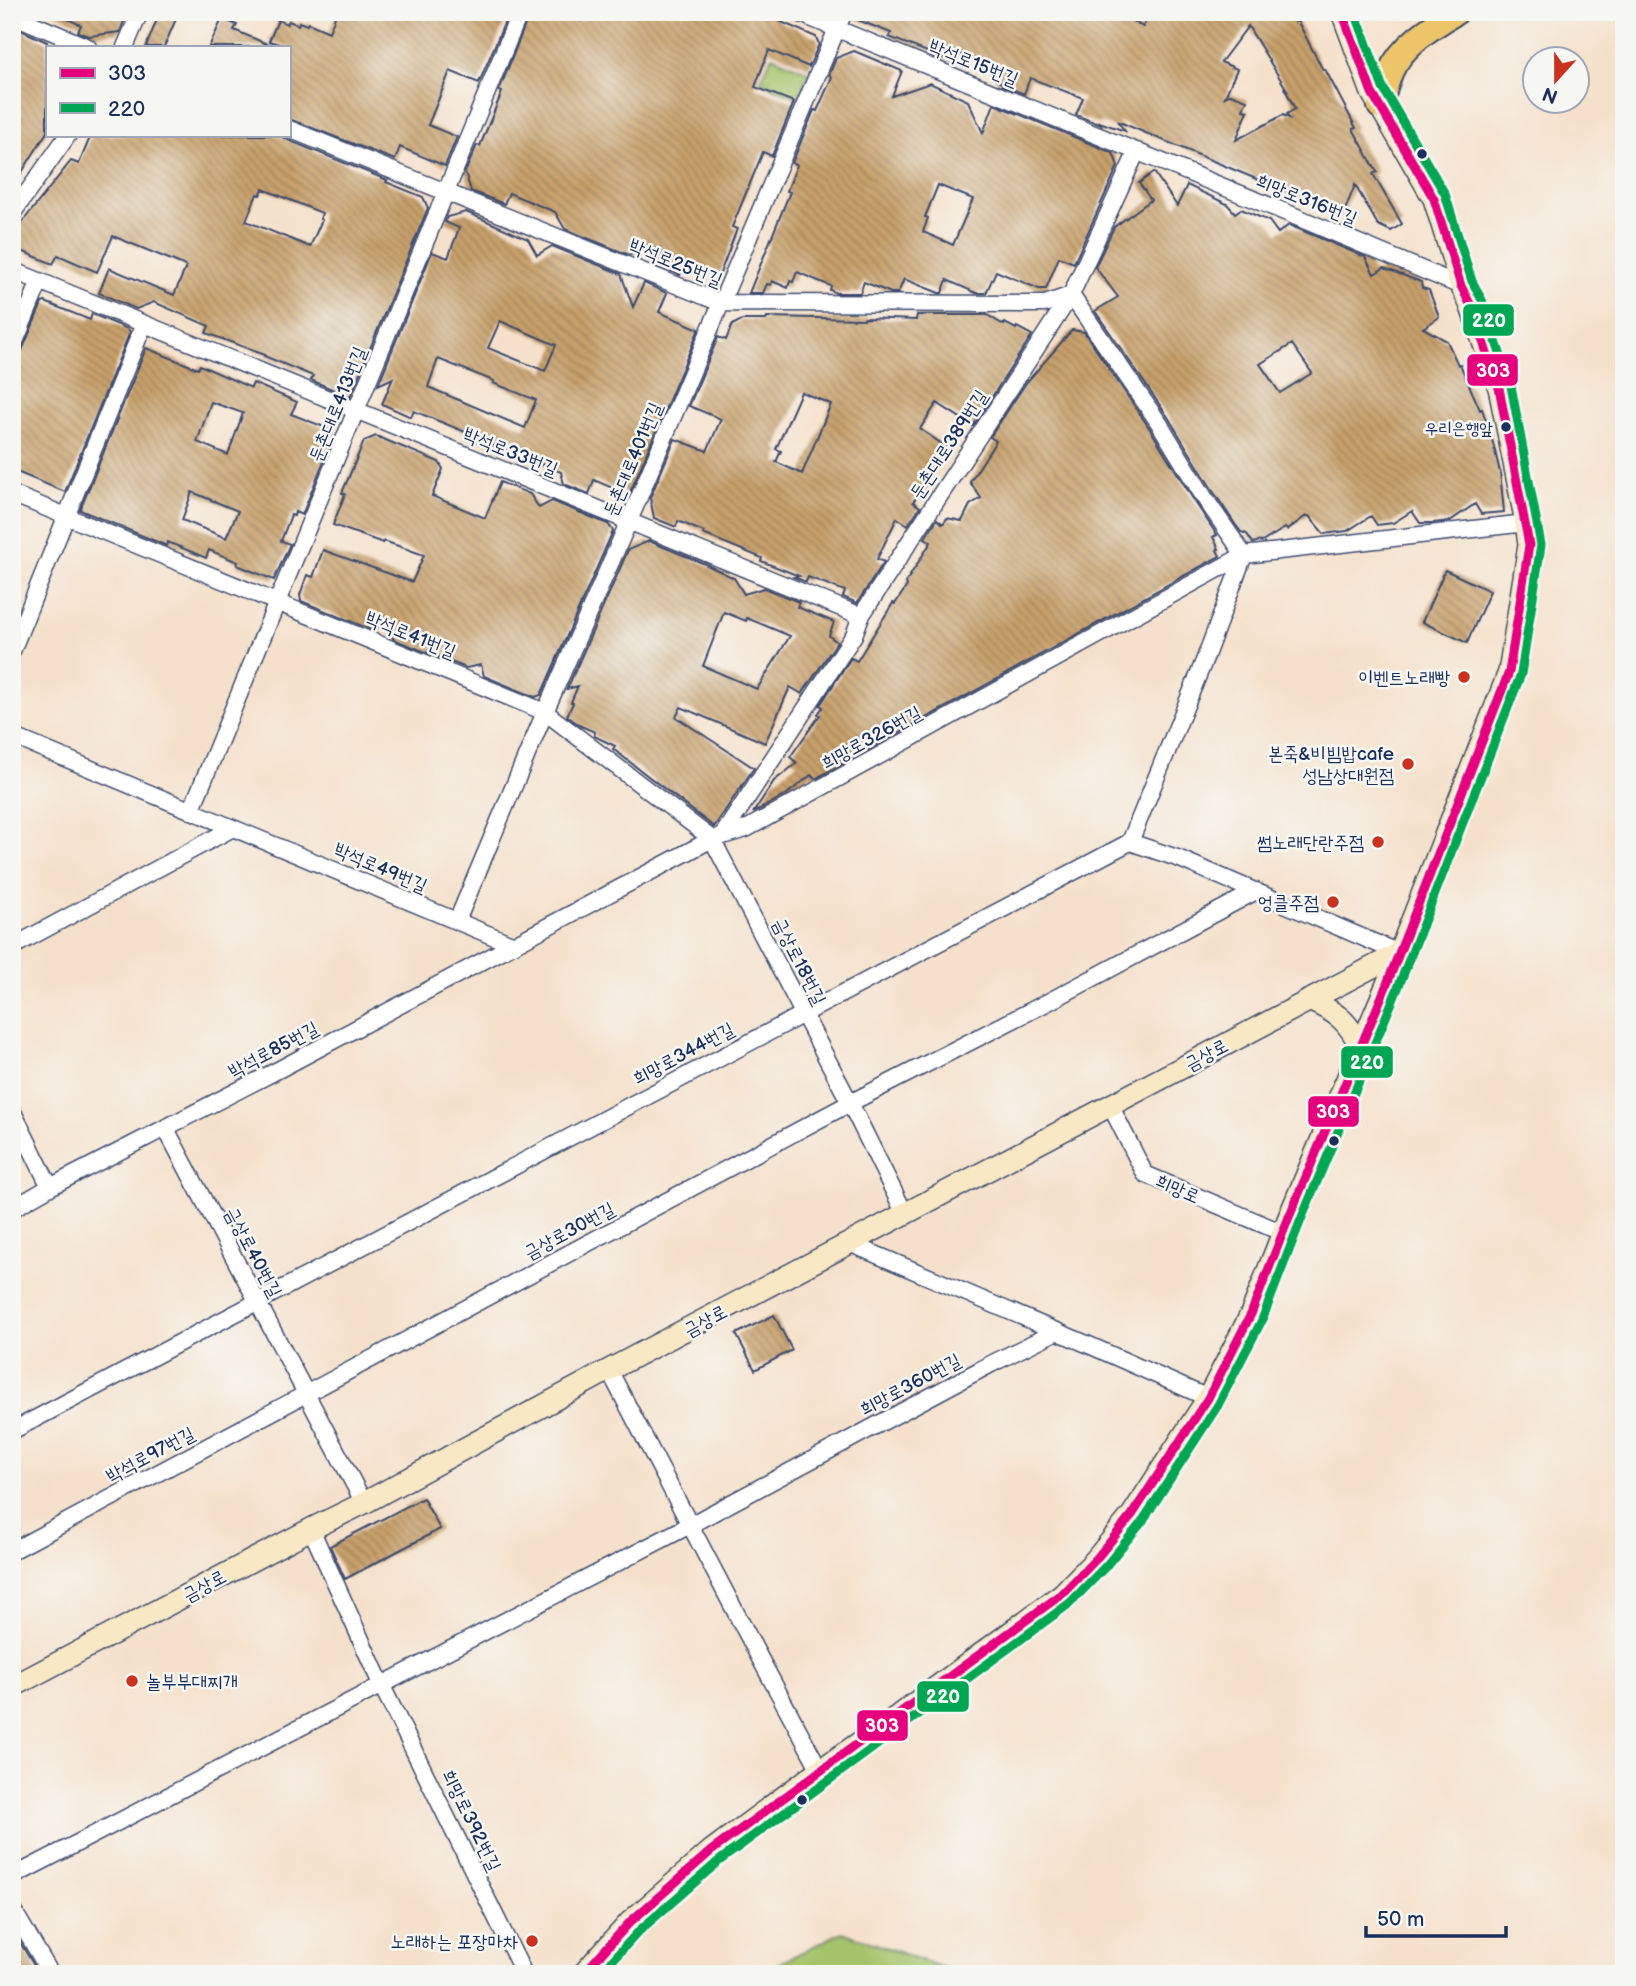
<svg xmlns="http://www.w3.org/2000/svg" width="1636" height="1986" font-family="'Balsamiq Sans','Poor Story',sans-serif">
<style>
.grass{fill:url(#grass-tufts);stroke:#607964;stroke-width:2}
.green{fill:#a5c36b;stroke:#607964;stroke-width:2}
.building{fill:url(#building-back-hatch);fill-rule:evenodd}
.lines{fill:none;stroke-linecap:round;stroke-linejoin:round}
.street-casing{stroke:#3c4a6e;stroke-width:19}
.secondary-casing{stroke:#3c4a6e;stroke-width:24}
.primary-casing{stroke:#3c4a6e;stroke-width:28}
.street{stroke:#fff;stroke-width:16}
.secondary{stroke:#f8e8c3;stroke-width:21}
.primary{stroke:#edc569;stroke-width:24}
.bus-1-casing{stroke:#f6f6f2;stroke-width:14}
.bus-2-casing{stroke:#f6f6f2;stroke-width:14}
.bus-1{stroke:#e5007d;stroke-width:9}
.bus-2{stroke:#00a651;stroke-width:9}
.bus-dot{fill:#1b2f5e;stroke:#f6f6f2;stroke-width:2.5}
.poi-dot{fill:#c8321e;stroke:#f6f6f2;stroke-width:2.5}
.labels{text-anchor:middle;stroke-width:5;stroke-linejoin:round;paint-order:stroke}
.bus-label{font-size:17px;fill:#1b2f5e;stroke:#f6f6f2;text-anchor:end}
.street-label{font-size:19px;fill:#1b2f5e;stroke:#f6f6f2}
.poi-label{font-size:19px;fill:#1b2f5e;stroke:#f6f6f2;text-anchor:end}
.line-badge{stroke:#f6f6f2;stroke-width:2.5}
.badge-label{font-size:19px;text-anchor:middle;font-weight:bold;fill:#fff}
</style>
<defs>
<pattern id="grass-tufts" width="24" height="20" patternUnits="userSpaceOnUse" patternTransform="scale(1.75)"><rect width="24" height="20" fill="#a5c36b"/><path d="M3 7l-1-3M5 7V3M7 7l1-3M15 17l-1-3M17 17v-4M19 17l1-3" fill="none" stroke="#869f5b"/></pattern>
<pattern id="building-back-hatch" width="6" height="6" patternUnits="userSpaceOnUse" patternTransform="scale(1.75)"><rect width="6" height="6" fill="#c7a06b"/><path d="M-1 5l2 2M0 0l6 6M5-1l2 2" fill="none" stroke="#a1835b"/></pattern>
</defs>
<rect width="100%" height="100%" fill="#f6f6f2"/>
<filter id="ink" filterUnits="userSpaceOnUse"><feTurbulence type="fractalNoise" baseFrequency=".0143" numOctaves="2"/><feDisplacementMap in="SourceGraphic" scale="14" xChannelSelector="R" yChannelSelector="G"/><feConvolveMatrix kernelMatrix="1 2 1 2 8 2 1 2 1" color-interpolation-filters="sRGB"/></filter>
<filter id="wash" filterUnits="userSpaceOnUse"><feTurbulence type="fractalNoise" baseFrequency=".00686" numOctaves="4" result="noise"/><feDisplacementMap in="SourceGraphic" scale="28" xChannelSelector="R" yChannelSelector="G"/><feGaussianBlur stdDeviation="1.57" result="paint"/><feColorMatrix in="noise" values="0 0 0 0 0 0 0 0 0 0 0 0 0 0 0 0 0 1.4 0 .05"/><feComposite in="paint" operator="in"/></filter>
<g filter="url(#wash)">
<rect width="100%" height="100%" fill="#f5e1cb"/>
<!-- grass -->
<path class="grass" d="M772,56L809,72L798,98L760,82Z"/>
<!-- green -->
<path class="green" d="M842,1932L960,1974H758Z"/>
<g id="blocks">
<!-- building -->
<path class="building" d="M52,12H127L120,32L89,36L78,32L81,25Z
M160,12H179L164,47H146Z
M337,12H509L479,83L450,71L428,125L457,137L445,166L400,147L395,160L289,119V47L269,41L278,20L287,24L289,21L298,25L299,22L307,25L308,23L329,32Z
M530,12H561L581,21L584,12H762L780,19L779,21L816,37L819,44L809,67L769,50L755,87L794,102L772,156L763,152L732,227L737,229L719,276L685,262L680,275L676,273L652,264L660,248L629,255L565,229L555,212L509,193L504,204L471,191L465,172L477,145L480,146L502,92L499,91Z
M854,12H1117L1143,27L1151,12H1185L1199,19L1204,12H1287L1295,22L1297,20L1323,70L1325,69L1356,128L1353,129L1377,172L1373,174L1402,224L1391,231L1378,225L1355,185L1343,215L1117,121L1125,131L1099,122L1101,125L1076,115L1083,98L1030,78L1024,94L1002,85V83L996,80L999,71L958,54L955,63L889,37L891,33L853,18ZM1248,26L1287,90L1285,89L1295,109L1287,114L1289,118L1283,115L1236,140L1248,111L1243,110L1247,100L1231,94L1225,97L1237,69L1221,62Z
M222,19L237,25L234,30L274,47H209Z
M12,26L47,42V132L12,188Z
M854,51L902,71L892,96L930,83L968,101L983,133L994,104L1113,153L1118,166L1074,263L1059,257L1046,289H1039L996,271L986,293H976L947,280L942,293H939L904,279L898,293H891L864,282L860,293H836L830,290L831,286L797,272L793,282L790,281L788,288L772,281L771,285L767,284L763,293H749L790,192L787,191L797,165L792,163L814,110L817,111L832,77L829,75L836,58ZM938,185L973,199L953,245L923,232L928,218L925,217Z
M91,135H280L285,139L387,180L386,182L423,197L428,208L350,397L311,380L313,376L264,356L265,355L206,333L209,326L154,302L136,309L99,293L109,268L174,295L186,267L181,264L113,236L97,272L58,255L53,264L12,247V235L71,161L79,164ZM263,189L322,213L320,219L322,220L310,247L246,221L257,194L260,195Z
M1154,172L1177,206L1187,185L1227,204L1235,213L1241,209L1269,221L1278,233L1289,225L1365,257L1374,274L1384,268L1421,282L1422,288L1429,290L1439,317L1423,328L1447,341L1458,365L1460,364L1480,410L1482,409L1491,435L1500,472L1504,512L1481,514L1475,504L1450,521L1433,523H1420L1412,511L1393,523L1377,525L1371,516L1347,531L1324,534L1309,516H1306L1287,530L1285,528L1262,542L1259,541L1253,543L1247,534L1241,532L1235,524L1213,491L1168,417L1095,311L1118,297L1095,267L1114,227L1151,200L1139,183ZM1292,344L1312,373L1280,393L1260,364Z
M466,212L528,239L537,255L552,246L621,274L633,307L644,283L667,293L659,312L699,329L629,495L594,480L589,494L564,484L561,472L472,437L473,435L414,411L411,417L382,404L393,378L378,385L432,252L448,258L459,228L445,222L447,217ZM500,321L556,345L545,371L488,348ZM438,359L494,381L493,383L536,400L525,428L428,387Z
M45,302L90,320L92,314L128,329L130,332L65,492L12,470V374L42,303Z
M917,315H987L1004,325L1005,323L1016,329L1017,327L1032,335L973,426L937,403L920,429L948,448L929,476L931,477L913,502L920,507L908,525L897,518L877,559L884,562L857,603L843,597L845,591L808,577L806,582L794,577L799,576L761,561L762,558L703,534L704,532L678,521L676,527L654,518L650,498L675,439L707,451L721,419L689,406L718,337L726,340L732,325L742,320H766L767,317L864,319L865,318L916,320ZM801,392L831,404L802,474L776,462L781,451L776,449Z
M1072,330L1084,332L1150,429L1195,502L1217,535L1213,537L1219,549L1217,550L1220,556L815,779L811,775L787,794L753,813L774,781L797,763L790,757L820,715L818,714L823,707L820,705L851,658L857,661L893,603L895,604L907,586L906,582L931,542L925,538L937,519L943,524L947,518L962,521L970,505L981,498L970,482L996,441L990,437L1026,383Z
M146,348L198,369L200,365L251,388L253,383L297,402L291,414L327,428L333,438L302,515L295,512L294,516L291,515L281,541L290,544L274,580L237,565L238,562L209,550L206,558L168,542L167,546L80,510ZM211,402L243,413L228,455L197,442ZM192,492L238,511L226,538L182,520Z
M376,436L439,462L443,469L432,496L485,518L500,482L530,494L539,508L552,501L608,524L613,531L541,695L535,697L484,676L481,665L466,668L393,639L390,622L372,630L301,601L300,595L307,575L313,577L323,550L412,582L424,555L384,541L383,543L333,525L345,494L342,493L364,441Z
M649,541L705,564L734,578L744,594L764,588L799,602L797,607L834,622L829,636L837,642L802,694L790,687L765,743L681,707L676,717L754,768L714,827L613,749L615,746L594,736L595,732L581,726L567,716L573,703L571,702L578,686L567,689L628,550ZM724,612L746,621L747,618L790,636L757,689L703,666Z
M1445,570L1490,591L1467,643L1422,622Z
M774,1315L792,1350L755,1370L736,1334Z
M423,1498L440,1529L345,1579L330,1546Z
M12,1929L36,1969L38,1974H12Z"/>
</g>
</g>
<g filter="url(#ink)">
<use href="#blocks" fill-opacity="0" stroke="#3c4a6e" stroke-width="2"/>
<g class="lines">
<defs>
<path id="street" d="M796,12L1292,215L1461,286
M12,15L88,47
M125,47L140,12
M289,129L721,303L1045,304L1071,295
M12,214L68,135
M12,270L861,616
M1071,295L1159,423L1204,497L1244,555
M12,349L40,281
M12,494L545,712L712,839L850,1103L905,1214
M12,651L144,324
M12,736L514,945
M191,811L520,12
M722,836L854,635L861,616L1071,295L1137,151
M1130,842L1180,859L1399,953
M457,921L545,712L629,521L844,12
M12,947L233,828
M1110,1105L1145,1174L1283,1233
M12,1110L50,1187
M166,1129L364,1503
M12,1209L50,1187L278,1070L712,839L746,829L1244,555L1526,523
M849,1243L1089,1345L1208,1398
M609,1370L756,1651L820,1770
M12,1431L1130,842L1204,661L1244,555
M311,1529L381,1684L524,1974
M12,1551L850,1103L1050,1001L1256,891
M12,1877L690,1525L991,1364L1057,1331
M12,1908L51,1974"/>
<path id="secondary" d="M1309,1000C1336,1012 1348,1020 1361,1048
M12,1687L311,1529L364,1503L609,1370L1399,953
M583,1974L630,1922L711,1851L820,1770L899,1715L1062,1594L1096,1559L1132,1515L1208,1398L1251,1314L1289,1217L1387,984L1509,672L1529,545L1526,523L1499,388L1470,304L1461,286L1434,199L1372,93L1342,12"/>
<path id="primary" d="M1380,106C1383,95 1386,84 1390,73C1401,46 1431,27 1456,12"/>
</defs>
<!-- street casing -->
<use href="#street" class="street-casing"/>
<!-- secondary casing -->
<use href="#secondary" class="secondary-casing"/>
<!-- primary casing -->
<use href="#primary" class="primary-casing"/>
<!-- street -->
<use href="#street" class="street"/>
<!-- secondary -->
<use href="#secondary" class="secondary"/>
<!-- primary -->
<use href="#primary" class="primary"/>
<defs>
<path id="bus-1" d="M583,1974L630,1922L711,1851L1062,1594L1096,1559L1132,1515L1208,1398L1251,1314L1289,1217L1387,984L1509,672L1529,545L1499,388L1470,304L1461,286L1434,199L1372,93L1342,12"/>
<path id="bus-2" d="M600,1974L639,1931L719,1861L1070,1603L1105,1567L1142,1522L1218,1405L1262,1320L1300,1222L1398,988L1521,674L1541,545L1511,386L1482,300L1472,281L1445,194L1383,88L1355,12"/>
</defs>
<!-- bus-1 casing -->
<use href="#bus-1" class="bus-1-casing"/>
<!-- bus-2 casing -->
<use href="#bus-2" class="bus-2-casing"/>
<!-- bus-1 -->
<use href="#bus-1" class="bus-1"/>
<!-- bus-2 -->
<use href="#bus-2" class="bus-2"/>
</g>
</g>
<!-- markers -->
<g class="bus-dot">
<circle cx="1422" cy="154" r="6"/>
<circle cx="1506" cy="427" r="6"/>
<circle cx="1334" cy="1141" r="6"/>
<circle cx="802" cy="1800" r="6"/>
</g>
<g class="poi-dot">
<circle cx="1464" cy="677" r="7"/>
<circle cx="1408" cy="764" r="7"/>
<circle cx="1378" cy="842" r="7"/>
<circle cx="1333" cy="902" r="7"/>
<circle cx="132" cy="1681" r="7"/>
<circle cx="532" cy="1941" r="7"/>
</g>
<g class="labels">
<!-- bus labels -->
<g class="bus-label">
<text x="1493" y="434">우리은행앞</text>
</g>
<!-- street labels -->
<g class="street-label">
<text transform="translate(974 62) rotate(22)" y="7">박석로15번길</text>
<text transform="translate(1307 199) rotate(22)" y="7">희망로316번길</text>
<text transform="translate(676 262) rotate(22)" y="7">박석로25번길</text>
<text transform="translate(337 404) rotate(-68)" y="7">둔촌대로413번길</text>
<text transform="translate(948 444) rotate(-57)" y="7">둔촌대로389번길</text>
<text transform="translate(511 451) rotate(22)" y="7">박석로33번길</text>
<text transform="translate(632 459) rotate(-67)" y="7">둔촌대로401번길</text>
<text transform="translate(411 634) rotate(22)" y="7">박석로41번길</text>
<text transform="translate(871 737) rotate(-29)" y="7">희망로326번길</text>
<text transform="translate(381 867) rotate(23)" y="7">박석로49번길</text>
<text transform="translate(800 961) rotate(63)" y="7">금상로18번길</text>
<text transform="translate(273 1049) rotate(-28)" y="7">박석로85번길</text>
<text transform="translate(683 1053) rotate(-28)" y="7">희망로344번길</text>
<text transform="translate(1206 1054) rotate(-28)" y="7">금상로</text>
<text transform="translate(1178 1188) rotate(23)" y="7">희망로</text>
<text transform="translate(569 1230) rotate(-28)" y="7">금상로30번길</text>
<text transform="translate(254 1252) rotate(62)" y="7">금상로40번길</text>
<text transform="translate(705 1320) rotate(-28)" y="7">금상로</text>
<text transform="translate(910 1384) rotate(-28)" y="7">희망로360번길</text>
<text transform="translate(150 1454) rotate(-28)" y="7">박석로97번길</text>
<text transform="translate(204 1585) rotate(-28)" y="7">금상로</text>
<text transform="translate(472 1820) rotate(64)" y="7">희망로392번길</text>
</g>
<!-- poi labels -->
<g class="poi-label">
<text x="1450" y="684">이벤트노래빵</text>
<text x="1394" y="760">본죽&amp;비빔밥cafe<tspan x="1394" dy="22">성남상대원점</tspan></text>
<text x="1364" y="849">썸노래단란주점</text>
<text x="1319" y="909">엉클주점</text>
<text x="146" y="1688" text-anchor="start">놀부부대찌개</text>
<text x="518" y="1948">노래하는 포장마차</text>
</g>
</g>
<g class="line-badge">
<rect x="1462" y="303" width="53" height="34" rx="7" fill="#00a651"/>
<rect x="1466" y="353" width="53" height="34" rx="7" fill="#e5007d"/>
<rect x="1340" y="1045" width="54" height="34" rx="7" fill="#00a651"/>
<rect x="1307" y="1095" width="53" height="33" rx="7" fill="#e5007d"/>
<rect x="916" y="1680" width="54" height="33" rx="7" fill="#00a651"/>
<rect x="856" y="1709" width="53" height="33" rx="7" fill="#e5007d"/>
</g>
<g class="badge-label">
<text x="1489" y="327">220</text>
<text x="1493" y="377">303</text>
<text x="1367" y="1069">220</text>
<text x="1333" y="1118">303</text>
<text x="943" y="1703">220</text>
<text x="882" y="1732">303</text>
</g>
<!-- margin -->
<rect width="1636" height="1986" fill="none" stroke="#f6f6f2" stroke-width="42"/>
<!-- legend -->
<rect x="46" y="46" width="245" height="91" fill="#f6f6f2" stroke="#9ea6b7" stroke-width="2"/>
<rect x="60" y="68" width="35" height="10" fill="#e5007d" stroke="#9ea6b7" stroke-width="2"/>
<text x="108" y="80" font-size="21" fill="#1b2f5e">303</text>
<rect x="60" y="103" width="35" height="10" fill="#00a651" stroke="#9ea6b7" stroke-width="2"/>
<text x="108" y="116" font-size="21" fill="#1b2f5e">220</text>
<!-- north arrow -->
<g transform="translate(1556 80) rotate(201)"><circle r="33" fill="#f6f6f2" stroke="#9ea6b7" stroke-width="2"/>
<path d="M0-5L12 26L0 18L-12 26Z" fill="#c8321e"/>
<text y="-10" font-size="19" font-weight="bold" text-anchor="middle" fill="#1b2f5e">N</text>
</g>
<!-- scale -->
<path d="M1366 1926v10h140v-10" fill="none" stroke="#1b2f5e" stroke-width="3.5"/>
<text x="1377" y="1926" font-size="21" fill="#1b2f5e" stroke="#f6f6f2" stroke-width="5" paint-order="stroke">50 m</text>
</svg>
